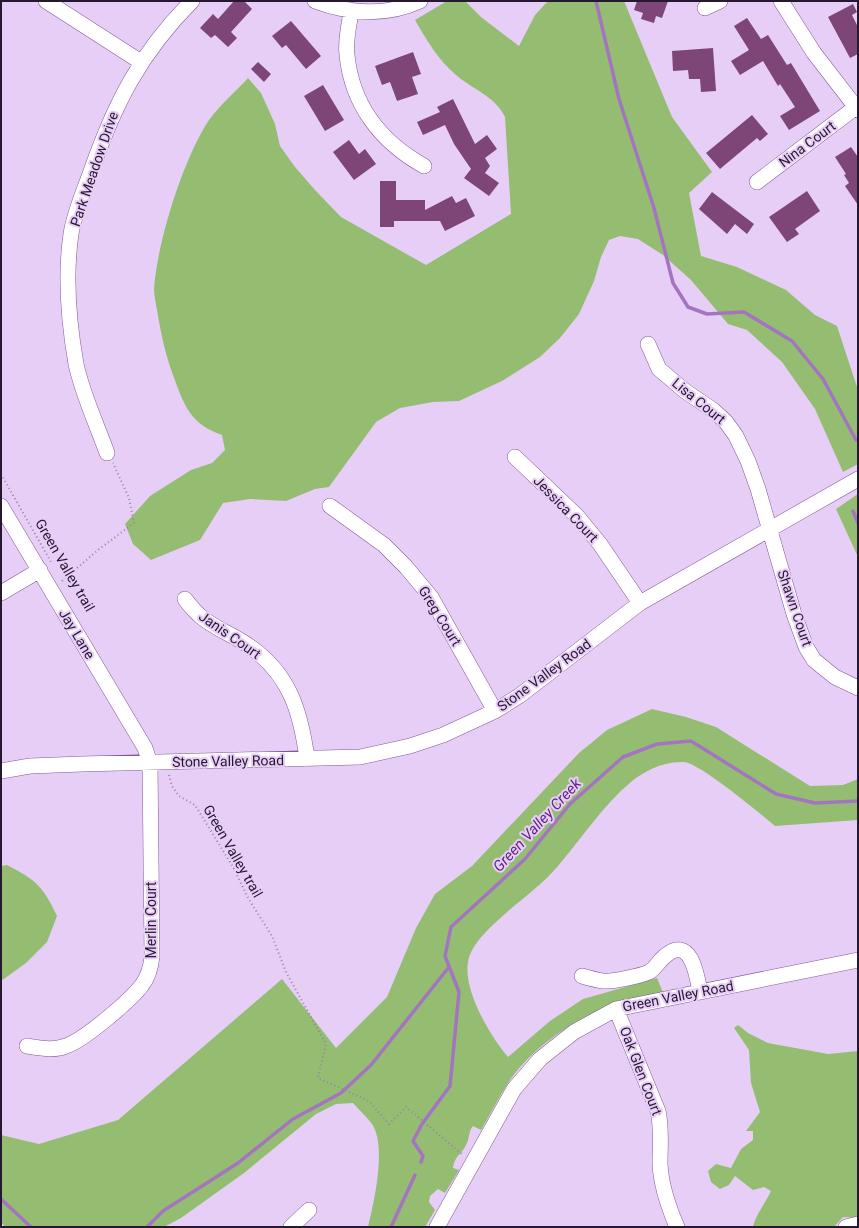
<svg xmlns="http://www.w3.org/2000/svg" width="859" height="1228" font-family="Roboto,sans-serif">
<style>
.green{fill:#95bd72}
.lines{fill:none;stroke-linecap:round;stroke-linejoin:round}
.stream{stroke:#a375c0;stroke-width:3.5}
.building{fill:#7e4677}
.minor-casing{stroke:#805a98;stroke-width:16}
.path{stroke:#9782a4;stroke-width:2;stroke-dasharray:1 3;stroke-linecap:butt}
.minor{stroke:#fff;stroke-width:15}
.labels{text-anchor:middle;stroke-width:4;stroke-linejoin:round;paint-order:stroke}
.street-label{font-size:14px;fill:#271831;stroke:#e7cef7}
.water-label{font-size:15px;font-style:italic;fill:#612680;stroke:#e7cef7}
</style>
<rect width="100%" height="100%" fill="#e7cef7"/>
<!-- green -->
<path class="green" d="M447,1H465L481,17L519,46L535,15L548,1H624L672,117L712,172L689,193L701,256L737,267L786,290L815,315L837,326L858,390V464L843,472L815,409L782,362L747,330L728,324L691,280L663,255L638,239L620,236L609,240L601,257L594,281L579,314L560,338L540,357L502,381L459,401L433,402L400,408L376,422L329,487L315,489L286,501L250,499L223,503L200,540L151,560L133,544L125,524L150,496L191,470L212,463L225,450L222,435C190,424 184,405 173,375C165,353 161,334 157,310C156,304 154,296 154,289C157,243 183,159 209,120C220,105 236,91 248,78L261,93L275,124L280,146L295,167L315,190L341,217L426,265L511,214L505,117C495,96 472,89 456,75C438,60 426,39 415,20Z
M858,494V557L836,509Z
M652,709L686,717L716,727L810,786L843,785L858,779V820L775,826C761,814 698,762 684,762C666,761 645,770 631,782C603,805 582,838 558,866C544,883 523,898 506,913C493,925 471,943 468,962C463,990 490,1036 508,1057L550,1021L583,999L657,978L664,995C648,998 630,999 616,1004C577,1017 537,1044 512,1077C500,1094 491,1113 481,1130L473,1126C468,1132 470,1138 466,1145C462,1154 455,1155 453,1168L459,1170L445,1193L438,1189L430,1196L429,1202L435,1210L425,1227H368C374,1202 387,1146 372,1124C367,1117 359,1110 353,1103L336,1104L316,1114L244,1173L181,1218L164,1227H5L1,1222V1135L39,1144L118,1120L282,979L336,1048L387,997L416,928L435,894L472,866L579,753L607,730Z
M7,865C36,880 43,886 57,916L47,942L26,963L1,981V866Z
M738,1025L748,1033L768,1043L828,1054L858,1051V1218L843,1217L834,1227H753C756,1214 765,1204 771,1191L764,1187L753,1190L735,1176L729,1185L720,1189L711,1182L708,1171L716,1164L731,1168L741,1149L753,1140V1131H746L760,1112L751,1083L749,1050L734,1028Z"/>
<g class="lines">
<!-- stream -->
<path class="stream" d="M596,1L619,99L654,208L673,283L688,307L707,314L744,312L792,341L823,379L856,440
M853,511L858,523
M421,1162L423,1156L413,1141L422,1124L450,1086L459,992L445,956L451,927L525,859L570,804L623,757L657,744L691,741L776,794L815,803L858,801
M1,1199L31,1227
M147,1227L163,1211L238,1163L293,1119L341,1093L371,1065L449,967
M391,1227L415,1175"/>
</g>
<!-- building -->
<path class="building" d="M234,1H244L252,9L231,32L237,38L228,47L215,35L211,38L200,28L213,14L218,19Z
M637,1H668L662,18L656,16L654,23L641,19L643,13L634,10Z
M853,4L857,12L852,15L858,27V54L850,58L828,17Z
M747,18L761,39L768,35L787,65L791,63L820,111L789,130L780,116L795,107L780,84L778,86L763,61L740,75L731,61L749,50L734,26Z
M291,21L321,56L306,69L286,45L282,48L272,36Z
M713,48L716,91L701,92L700,79H689L688,70L673,71L672,51Z
M413,52L421,74L412,77L418,94L397,101L390,82L382,85L375,66Z
M258,62L271,74L264,82L251,69Z
M323,85L344,120L325,131L304,96Z
M453,99L475,144L487,135L497,149L485,158L490,166L485,173L499,183L489,196L464,178L471,169L454,144L445,125L423,135L417,122L440,112L437,107Z
M752,115L768,134L760,141L757,138L720,169L706,153Z
M349,140L359,154L365,149L376,164L354,180L333,152Z
M851,147L858,157V205L845,186L849,183L844,175L846,174L835,157Z
M380,181H396V200H425V210L452,196L456,203L466,198L475,216L445,231L440,221H394V227H380Z
M807,191L820,211L795,229L799,234L787,242L769,217Z
M712,192L754,224L747,234L735,224L727,234L699,209Z"/>
<g class="lines">
<defs>
<path id="minor" d="M46,1L141,62
M315,1C350,14 385,17 420,1
M781,1L814,53L858,110
M705,8L720,1
M351,12C349,26 345,41 347,55C352,105 381,142 424,166
M757,182L856,107
M648,344L659,369L685,391L713,410L726,422L736,436L748,461L758,489L794,614L806,647L814,660L825,669L835,677L858,688
M107,453C97,425 82,393 76,364C69,324 65,275 71,234C74,214 83,193 90,174C114,105 140,53 192,1
M515,457L577,516L600,544L640,603
M1,506L145,748L150,763L152,956C151,967 149,976 142,985C131,1000 84,1040 66,1046C54,1051 40,1048 27,1046
M330,506L384,545L406,567L431,597L495,711
M1,593L40,570
M185,599C189,605 194,610 199,615C213,628 234,635 249,646C290,674 301,713 307,759
M1,771L30,766L82,764L360,757L410,746L443,735L495,711L519,696L640,603L858,479
M582,976C589,978 596,980 603,981C612,982 640,976 649,972C655,969 658,962 664,957C690,933 697,974 700,992
M616,1009L658,1111C662,1129 660,1145 660,1164C661,1186 668,1206 677,1227
M291,1227L309,1210
M437,1227L514,1089L540,1059L574,1032L616,1009L858,960
M846,1227L858,1224"/>
</defs>
<!-- minor casing -->
<use href="#minor" class="minor-casing"/>
<!-- path -->
<path class="path" d="M1,474L51,562
M62,581L98,550L134,523L129,498L113,463
M169,775L172,786L179,796L195,805L233,867L248,898L272,936L286,972L326,1044L318,1078L369,1101L389,1124L406,1107L463,1155"/>
<!-- minor -->
<use href="#minor" class="minor"/>
</g>
<g class="labels">
<!-- street labels -->
<g class="street-label">
<text transform="translate(807 144) rotate(-37)" y="5">Nina Court</text>
<text transform="translate(94 169) rotate(-71)" y="5">Park Meadow Drive</text>
<text transform="translate(699 401) rotate(39)" y="5">Lisa Court</text>
<text transform="translate(566 509) rotate(46)" y="5">Jessica Court</text>
<text transform="translate(65 565) rotate(60)" y="5">Green Valley trail</text>
<text transform="translate(795 608) rotate(71)" y="5">Shawn Court</text>
<text transform="translate(440 616) rotate(58)" y="5">Greg Court</text>
<text transform="translate(77 634) rotate(59)" y="5">Jay Lane</text>
<text transform="translate(230 635) rotate(35)" y="5">Janis Court</text>
<text transform="translate(544 675) rotate(-36)" y="5">Stone Valley Road</text>
<text transform="translate(228 761) rotate(-1)" y="5">Stone Valley Road</text>
<text transform="translate(233 851) rotate(60)" y="5">Green Valley trail</text>
<text transform="translate(151 920) rotate(-90)" y="5">Merlin Court</text>
<text transform="translate(678 996) rotate(-11)" y="5">Green Valley Road</text>
<text transform="translate(641 1071) rotate(69)" y="5">Oak Glen Court</text>
</g>
<!-- water labels -->
<g class="water-label">
<text transform="translate(537 825) rotate(-47)" y="5">Green Valley Creek</text>
</g>
</g>
<!-- border -->
<rect width="859" height="1228" fill="none" stroke="#271831" stroke-width="4"/>
</svg>
